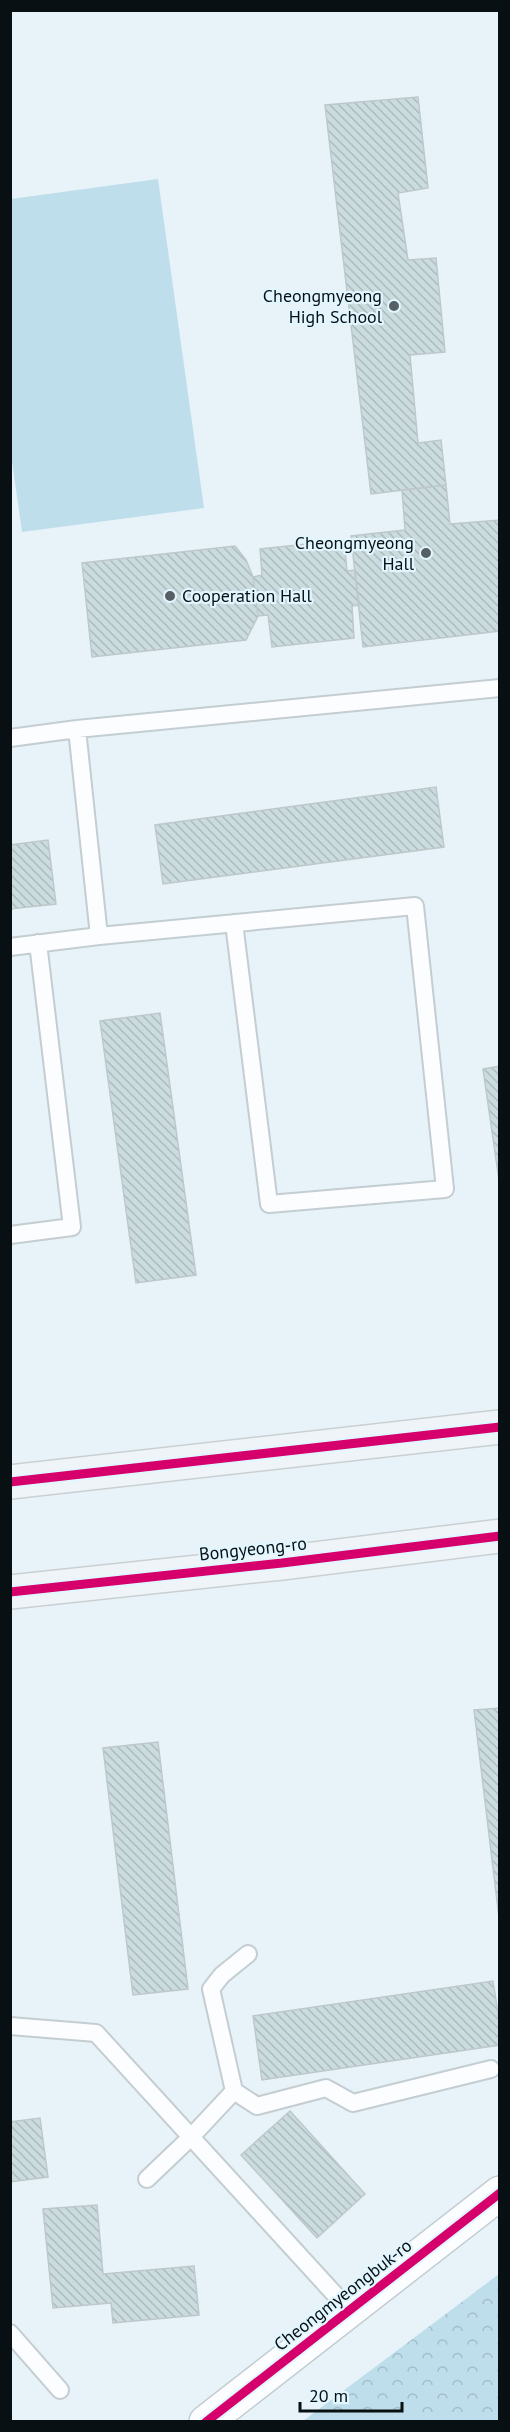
<svg xmlns="http://www.w3.org/2000/svg" width="510" height="2432" font-family="'PT Sans',sans-serif">
<style>
.green{fill:#bfdeeb}
.forest{fill:url(#forest-crowns)}
.building{fill:url(#building-back-hatch);stroke:#bec8cb;stroke-width:1.5}
.lines{fill:none;stroke-linecap:round;stroke-linejoin:round}
.lane-casing{stroke:#c3cdd2;stroke-width:20}
.secondary-casing{stroke:#c3cdd2;stroke-width:36}
.primary-casing{stroke:#cad0d2;stroke-width:36}
.lane{stroke:#fcfdfe;stroke-width:16}
.secondary{stroke:#fcfdfe;stroke-width:33}
.primary{stroke:#eff4f8;stroke-width:33}
.cycleway-casing{stroke:#e2f6ff;stroke-width:13}
.cycleway{stroke:#d6006c;stroke-width:9}
.poi-dot{fill:#565f64;stroke:#e2f6ff;stroke-width:2}
.labels{text-anchor:middle;stroke-width:4.5;stroke-linejoin:round;paint-order:stroke}
.poi-label{font-size:18px;fill:#081014;stroke:#e2f6ff;text-anchor:end}
.street-label{font-size:18px;fill:#081014;stroke:#e2f6ff}
</style>
<defs>
<pattern id="forest-crowns" width="20" height="18" patternUnits="userSpaceOnUse" patternTransform="scale(1.5)"><rect width="20" height="18" fill="#bfdeeb"/><path d="M2 6a3 3 0 1 1 6 0M12 15a3 3 0 1 1 6 0" fill="none" stroke="#a3bdc9"/></pattern>
<pattern id="building-back-hatch" width="6" height="6" patternUnits="userSpaceOnUse" patternTransform="scale(1.5)"><rect width="6" height="6" fill="#cbdcdf"/><path d="M-1 5l2 2M0 0l6 6M5-1l2 2" fill="none" stroke="#adbcbe"/></pattern>
</defs>
<rect width="100%" height="100%" fill="#e8f3f9"/>
<!-- green -->
<path class="green" d="M158,179L204,508L22,532L10,447L11,199Z"/>
<!-- forest -->
<path class="forest" d="M499,2274V2421H303Z"/>
<!-- building -->
<path class="building" d="M418,97L428,188L398,193L408,260L436,258L445,352L410,355L418,443L441,440L446,485L371,494L325,105Z
M446,485L450,524L500,520V631L363,647L351,536L405,530L402,490Z
M344,540L347,571L355,570L359,605L352,606L354,638L272,647L268,615L258,616L253,577L262,575L260,549Z
M235,546L246,560L253,577L258,616L246,640L92,657L82,563Z
M436,787L444,847L163,884L155,825Z
M48,840L56,904L10,909V845Z
M160,1013L196,1275L136,1283L100,1021Z
M500,1066V1187L483,1069Z
M500,1708V1926L474,1710Z
M158,1742L188,1989L133,1995L103,1748Z
M493,1981L500,2026V2045L262,2080L253,2016Z
M290,2111L365,2194L317,2238L241,2155Z
M40,2118L48,2177L10,2182V2122Z
M97,2205L103,2274L194,2266L199,2315L113,2323L111,2303L53,2308L43,2209Z"/>
<g class="lines">
<defs>
<path id="lane" d="M77,729L99,936
M10,738L77,729L500,688
M10,947L99,936L415,906L445,1189L269,1204L234,923
M10,1235L72,1227L38,943
M10,2026L96,2033L350,2311
M234,2091L257,2106L326,2088L353,2103L491,2069
M147,2179L191,2137L234,2091L211,1989L222,1975L248,1954
M10,2333L60,2390"/>
<path id="secondary" d="M206,2422L500,2193"/>
<path id="primary" d="M10,1482L500,1427
M10,1592L282,1563L500,1536"/>
</defs>
<!-- lane casing -->
<use href="#lane" class="lane-casing"/>
<!-- secondary casing -->
<use href="#secondary" class="secondary-casing"/>
<!-- primary casing -->
<use href="#primary" class="primary-casing"/>
<!-- lane -->
<use href="#lane" class="lane"/>
<!-- secondary -->
<use href="#secondary" class="secondary"/>
<!-- primary -->
<use href="#primary" class="primary"/>
<defs>
<path id="cycleway" d="M10,1482L500,1427
M10,1592L282,1563L500,1536
M206,2422L500,2193"/>
</defs>
<!-- cycleway casing -->
<use href="#cycleway" class="cycleway-casing"/>
<!-- cycleway -->
<use href="#cycleway" class="cycleway"/>
</g>
<!-- markers -->
<g class="poi-dot">
<circle cx="394" cy="306" r="6"/>
<circle cx="426" cy="553" r="6"/>
<circle cx="170" cy="596" r="6"/>
</g>
<g class="labels">
<!-- poi labels -->
<g class="poi-label">
<text x="382" y="302">Cheongmyeong<tspan x="382" dy="21">High School</tspan></text>
<text x="414" y="549">Cheongmyeong<tspan x="414" dy="21">Hall</tspan></text>
<text x="182" y="602" text-anchor="start">Cooperation Hall</text>
</g>
<!-- street labels -->
<g class="street-label">
<text transform="translate(253 1549) rotate(-6)" y="6">Bongyeong-ro</text>
<text transform="translate(343 2295) rotate(-38)" y="6">Cheongmyeongbuk-ro</text>
</g>
</g>
<!-- border -->
<rect width="510" height="2432" fill="none" stroke="#081014" stroke-width="24"/>
<!-- scale -->
<path d="M300 2402v9h102v-9" fill="none" stroke="#081014" stroke-width="3"/>
<text x="309" y="2402" font-size="18" fill="#081014" stroke="#e2f6ff" stroke-width="4.5" paint-order="stroke">20 m</text>
</svg>
